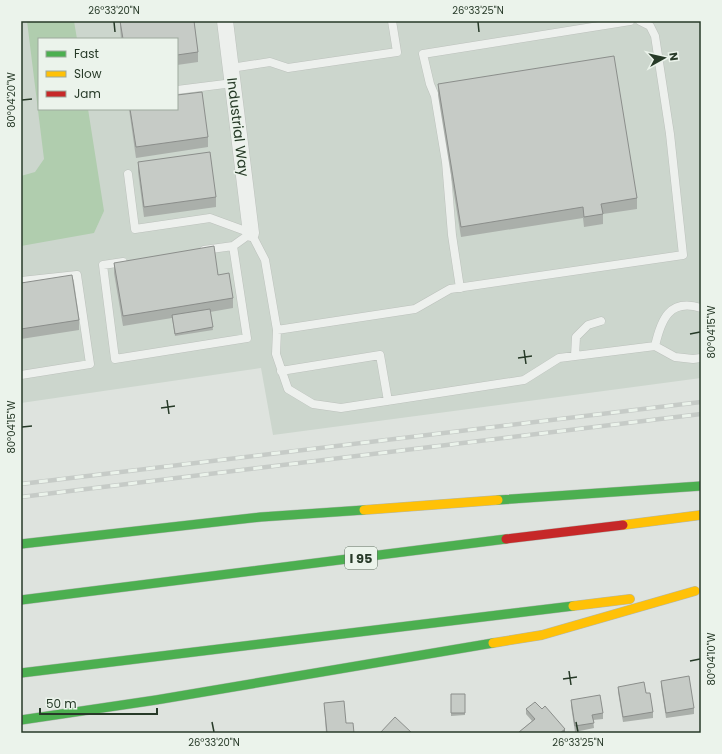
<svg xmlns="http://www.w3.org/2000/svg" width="722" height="754" font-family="Poppins,sans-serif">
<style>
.built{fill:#ccd6cd;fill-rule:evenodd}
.water{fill:#b0cdae}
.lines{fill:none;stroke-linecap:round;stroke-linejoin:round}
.lane-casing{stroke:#bcc1bc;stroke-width:9}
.street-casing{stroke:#bcc1bc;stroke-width:17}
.fast-casing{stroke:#b1b7b1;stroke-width:10}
.slow-casing{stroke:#b1b7b1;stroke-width:10}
.jam-casing{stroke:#b1b7b1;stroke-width:10}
.lane{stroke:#edf0ed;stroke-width:8}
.street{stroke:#edf0ed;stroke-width:16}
.fast{stroke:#4caf50;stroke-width:9}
.slow{stroke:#ffc107;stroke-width:9}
.jam{stroke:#c62828;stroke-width:9}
.rail-casing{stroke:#c6cbc7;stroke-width:4.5}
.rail{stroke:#ebf3eb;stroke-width:3;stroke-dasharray:9;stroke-linecap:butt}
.wall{fill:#aaafaa}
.shaded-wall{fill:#8b8e8b}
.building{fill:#c6cbc6;stroke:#8b8e8b}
.ticks{fill:none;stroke:#273a28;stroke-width:1.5}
.labels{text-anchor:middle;stroke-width:3;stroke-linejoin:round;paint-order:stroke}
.shield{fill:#ebf3eb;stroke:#627262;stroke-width:1}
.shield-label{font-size:13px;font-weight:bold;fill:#273a28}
.street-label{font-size:14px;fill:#273a28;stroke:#ebf3eb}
.neatline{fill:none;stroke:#273a28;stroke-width:1.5}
.ticks-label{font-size:10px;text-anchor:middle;fill:#273a28}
</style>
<rect width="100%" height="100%" fill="#dee3de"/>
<!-- built -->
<path class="built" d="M21,21H701V378L273,435L261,368L21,403ZM39,39H177V109H39Z"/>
<!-- water -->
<path class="water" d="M27,21H74L77,39H39V109H88L104,211L94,233L21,246V176L35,172L44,159Z"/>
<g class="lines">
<defs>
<path id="lane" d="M231,68L270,62L288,68L397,52L392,21
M177,90L233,83
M128,174L135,229L210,218L251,233L265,260L277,330L415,309L450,289L683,255L670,134L655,36L650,26L640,21
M204,250L233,246L251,233
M123,262L103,265L115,359L247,338L233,246
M21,281L77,275L90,364L21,375
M460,288L452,235L446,162L435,96L430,84L423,54L630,21
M277,330L276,354L288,389L313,404L341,408L524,380L559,358L655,346L675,357L693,359L701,358
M655,346C661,320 669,298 701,308
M575,356L576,337L588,325L601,321
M281,371L380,355L388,401"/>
<path id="street" d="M225,21L251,233"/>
<path id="fast" d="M498,500L701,486
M21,544L261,517L364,510
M21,600L506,539
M21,673L573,606
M21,720L156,700L493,643"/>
<path id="slow" d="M364,510L498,500
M623,525L701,515
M573,606L630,599
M493,643L542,635L695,591"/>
<path id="jam" d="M506,539L623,525"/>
</defs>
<!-- lane casing -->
<use href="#lane" class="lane-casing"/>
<!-- street casing -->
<use href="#street" class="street-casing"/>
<!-- fast casing -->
<use href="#fast" class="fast-casing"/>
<!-- slow casing -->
<use href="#slow" class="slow-casing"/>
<!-- jam casing -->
<use href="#jam" class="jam-casing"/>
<!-- lane -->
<use href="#lane" class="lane"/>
<!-- street -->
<use href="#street" class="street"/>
<!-- fast -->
<use href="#fast" class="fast"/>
<!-- slow -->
<use href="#slow" class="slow"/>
<!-- jam -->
<use href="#jam" class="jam"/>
<defs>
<path id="rail" d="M21,484L701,402
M21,497L701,414"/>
</defs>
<!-- rail casing -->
<use href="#rail" class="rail-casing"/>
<!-- rail -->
<use href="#rail" class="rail"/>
</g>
<!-- wall -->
<path class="wall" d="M120,21H194L198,52V62L177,65V39H121L120,27Z
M438,84L637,198V209L603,214V224L584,227L583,218L461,237L438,95Z
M129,109H177L208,137V147L136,158Z
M138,162L216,197V207L144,217L138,172Z
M114,263L218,275L233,298V308L210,312L213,330L175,336L172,318L123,326L114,273Z
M21,283L79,320V330L21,339Z
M661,681L694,708V714L666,718L661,686Z
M618,687L646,693L653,712V718L623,722L618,692Z
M451,694H465V715L451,716Z
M571,700L603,713V719L593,720L594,728L575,732L571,706Z
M324,703L346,723L354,733H326Z
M526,709H542L565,733H519V732L532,721L526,714Z"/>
<!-- shaded-wall -->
<path class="shaded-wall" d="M565,729V733H560Z"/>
<!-- building -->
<path class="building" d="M120,21H194L198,52L177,55V39H123Z
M614,56L637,198L601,204L603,214L584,217L583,207L461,227L438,84Z
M202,92L208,137L136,147L130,109H177V95Z
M210,152L216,197L144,207L138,162Z
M214,246L218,275L229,273L233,298L123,316L114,263Z
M72,275L79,320L21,329V283Z
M210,309L213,327L175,334L172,315Z
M689,676L694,708L666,713L661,681Z
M644,682L646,693H650L653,712L623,717L618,687Z
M451,694H465V713H451Z
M600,695L603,713L592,715L594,723L575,726L571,700Z
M344,701L346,723H353L354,733H327L324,703Z
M535,702L542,709L545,706L565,729L560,733H520L519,732L535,719L526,709Z
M395,717L412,733H380Z"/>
<!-- ticks -->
<path class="ticks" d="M114,22L115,32M478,22L479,32M22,100L32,99M690,334L700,332M524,350L526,364M518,358L532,356M167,400L169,414M161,408L175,406M22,427L32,426M690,661L700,659M569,671L571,685M563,679L577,677M212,722L214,732M576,722L578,732"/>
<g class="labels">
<!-- shield labels -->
<rect class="shield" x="345" y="547" width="32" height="22" rx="3"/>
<g class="shield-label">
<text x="361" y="563">I 95</text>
</g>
<!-- street labels -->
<g class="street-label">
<text transform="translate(238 127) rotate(83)" y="5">Industrial Way</text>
</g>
</g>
<!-- border -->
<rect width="722" height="754" fill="none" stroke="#ebf3eb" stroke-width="44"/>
<!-- legend -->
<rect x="38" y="38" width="140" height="72" fill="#ebf3eb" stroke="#9da99d"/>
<rect x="46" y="51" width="20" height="6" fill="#4caf50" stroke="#9da99d"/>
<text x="74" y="58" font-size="12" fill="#273a28">Fast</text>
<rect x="46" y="71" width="20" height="6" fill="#ffc107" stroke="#9da99d"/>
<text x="74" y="78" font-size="12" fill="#273a28">Slow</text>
<rect x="46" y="91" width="20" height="6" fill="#c62828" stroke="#9da99d"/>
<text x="74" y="98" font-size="12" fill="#273a28">Jam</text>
<!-- north arrow -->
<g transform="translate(664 58) rotate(82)" stroke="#ebf3eb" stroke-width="3" paint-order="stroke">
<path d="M0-3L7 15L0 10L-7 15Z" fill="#273a28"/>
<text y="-6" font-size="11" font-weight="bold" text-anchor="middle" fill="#273a28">N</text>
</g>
<!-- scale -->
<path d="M40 708v6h117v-6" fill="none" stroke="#273a28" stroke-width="2"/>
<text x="46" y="708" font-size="12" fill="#273a28" stroke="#ebf3eb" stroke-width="3" paint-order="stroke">50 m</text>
<rect x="22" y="22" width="678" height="710" class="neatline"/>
<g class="ticks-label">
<text x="114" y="14">26°33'20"N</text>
<text x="478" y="14">26°33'25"N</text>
<text transform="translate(11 100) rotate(-90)" y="4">80°04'20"W</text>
<text transform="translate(711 332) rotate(-90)" y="4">80°04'15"W</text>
<text transform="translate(11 427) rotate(-90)" y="4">80°04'15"W</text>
<text transform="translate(711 659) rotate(-90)" y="4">80°04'10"W</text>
<text x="214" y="746">26°33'20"N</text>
<text x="578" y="746">26°33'25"N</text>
</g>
</svg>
